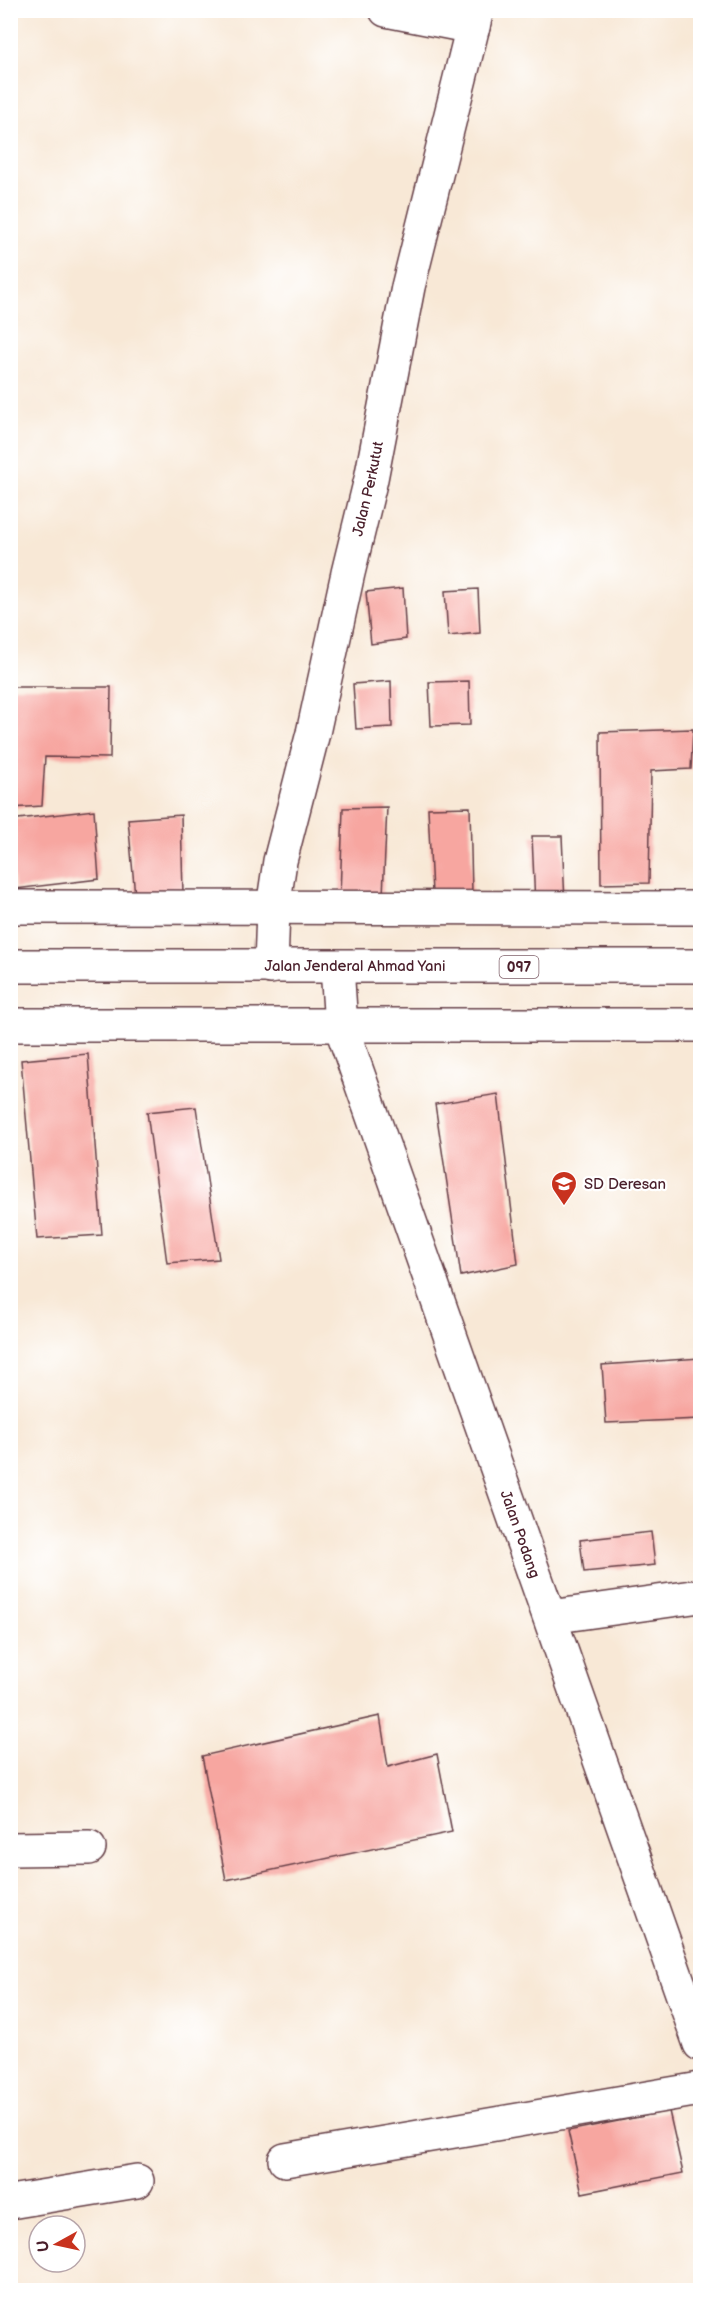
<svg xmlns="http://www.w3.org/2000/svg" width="711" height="2301" font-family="'Balsamiq Sans',sans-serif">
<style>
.building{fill:#f7a6a0}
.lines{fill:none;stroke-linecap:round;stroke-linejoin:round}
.minor-casing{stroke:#643d45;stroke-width:36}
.tertiary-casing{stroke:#643d45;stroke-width:36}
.primary-casing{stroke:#643d45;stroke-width:36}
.minor{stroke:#fff;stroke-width:33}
.tertiary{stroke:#fff;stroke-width:33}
.primary{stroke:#fff;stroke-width:33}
.labels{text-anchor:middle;stroke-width:4.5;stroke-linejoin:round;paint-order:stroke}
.shield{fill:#fff;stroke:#80626b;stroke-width:1.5}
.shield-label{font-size:14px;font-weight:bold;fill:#4a1f2b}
.street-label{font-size:15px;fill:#4a1f2b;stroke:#fff}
.poi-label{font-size:15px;fill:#4a1f2b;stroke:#fff;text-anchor:start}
</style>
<rect width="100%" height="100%" fill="#fff"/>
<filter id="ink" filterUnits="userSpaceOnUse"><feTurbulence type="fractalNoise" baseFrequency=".0167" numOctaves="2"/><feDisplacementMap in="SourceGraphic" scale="12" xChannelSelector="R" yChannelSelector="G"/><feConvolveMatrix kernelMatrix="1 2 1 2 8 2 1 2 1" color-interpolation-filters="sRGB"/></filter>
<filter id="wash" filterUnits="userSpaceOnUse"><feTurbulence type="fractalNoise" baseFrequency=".008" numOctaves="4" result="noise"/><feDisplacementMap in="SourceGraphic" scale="24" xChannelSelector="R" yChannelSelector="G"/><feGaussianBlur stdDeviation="1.35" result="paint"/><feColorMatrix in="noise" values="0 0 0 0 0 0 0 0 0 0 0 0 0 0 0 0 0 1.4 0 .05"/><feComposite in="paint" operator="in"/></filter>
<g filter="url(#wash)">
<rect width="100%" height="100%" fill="#f8e8d6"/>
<g id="blocks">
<!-- building -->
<path class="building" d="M403,588L406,639L371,644L366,592Z
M478,589L480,633L448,636L445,591Z
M391,681L392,727L356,729L353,684Z
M469,681L470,725L431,726L429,682Z
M10,687H111L110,758L45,757L42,806L11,808Z
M693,729L691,769L651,771L649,883L601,884L600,732Z
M387,807L383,895L340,896L343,808Z
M470,807L472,893H432L428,808Z
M94,810L99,879L15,889L10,851V820Z
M181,815L183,894L135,896L128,819Z
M532,836H562L565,903L535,905Z
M88,1054L102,1235L37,1239L21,1060Z
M498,1094L518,1264L461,1276L435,1104Z
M196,1107L219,1259L167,1263L147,1112Z
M700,1358V1419L606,1423L602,1365Z
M651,1532L655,1565L584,1572L580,1540Z
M380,1716L388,1767L437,1754L452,1832L226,1880L202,1756Z
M669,2111L683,2173L582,2193L568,2131Z"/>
</g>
</g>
<g filter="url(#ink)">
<use href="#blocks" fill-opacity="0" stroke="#643d45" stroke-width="1.5"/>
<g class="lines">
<defs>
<g id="minor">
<path d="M386,10L473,27"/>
<path id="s1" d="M273,908L280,861L313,733L348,573L371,479L408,287L477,10"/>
<path d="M550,1617L700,1596"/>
<path d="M10,1849L89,1848"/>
<path d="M285,2160L700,2089"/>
<path d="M10,2202L137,2181"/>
</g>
<g id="tertiary">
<path d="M10,907L700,908"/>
<path d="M271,967L273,908"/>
<path id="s2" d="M337,967L341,1026L700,2044"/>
<path d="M10,1025H700"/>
</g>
<g id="primary">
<path id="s3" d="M10,966H700"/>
</g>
</defs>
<!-- minor casing -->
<use href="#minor" class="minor-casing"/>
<!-- tertiary casing -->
<use href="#tertiary" class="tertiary-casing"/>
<!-- primary casing -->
<use href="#primary" class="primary-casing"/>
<!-- minor -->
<use href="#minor" class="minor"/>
<!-- tertiary -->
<use href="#tertiary" class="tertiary"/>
<!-- primary -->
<use href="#primary" class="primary"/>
</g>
</g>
<!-- icons -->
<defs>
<symbol id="school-pin" viewBox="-11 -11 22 30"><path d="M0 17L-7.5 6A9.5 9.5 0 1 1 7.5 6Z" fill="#c8321e" stroke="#fff"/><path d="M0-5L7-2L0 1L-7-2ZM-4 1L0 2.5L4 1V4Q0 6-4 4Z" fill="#fff"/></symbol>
</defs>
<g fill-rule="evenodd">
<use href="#school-pin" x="549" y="1169" width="30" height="40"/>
</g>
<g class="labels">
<!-- shield labels -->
<rect class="shield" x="499.5" y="956" width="39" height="22" rx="4.5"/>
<g class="shield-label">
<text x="519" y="972">097</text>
</g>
<!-- street labels -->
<g class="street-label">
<text dy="5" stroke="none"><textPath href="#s1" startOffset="430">Jalan Perkutut</textPath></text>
<text dy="5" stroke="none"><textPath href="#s3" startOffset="345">Jalan Jenderal Ahmad Yani</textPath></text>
<text dy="5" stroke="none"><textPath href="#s2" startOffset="598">Jalan Podang</textPath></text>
</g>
<!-- poi labels -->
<g class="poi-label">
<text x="584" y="1189">SD Deresan</text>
</g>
</g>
<!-- margin -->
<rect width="711" height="2301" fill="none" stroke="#fff" stroke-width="36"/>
<!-- north arrow -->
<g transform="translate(57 2244) rotate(262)"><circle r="28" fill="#ffffff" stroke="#b7a5aa" stroke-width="1.5"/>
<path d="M0-4.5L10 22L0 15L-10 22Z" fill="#c8321e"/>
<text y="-9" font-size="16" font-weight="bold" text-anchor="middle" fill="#4a1f2b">U</text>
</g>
</svg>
